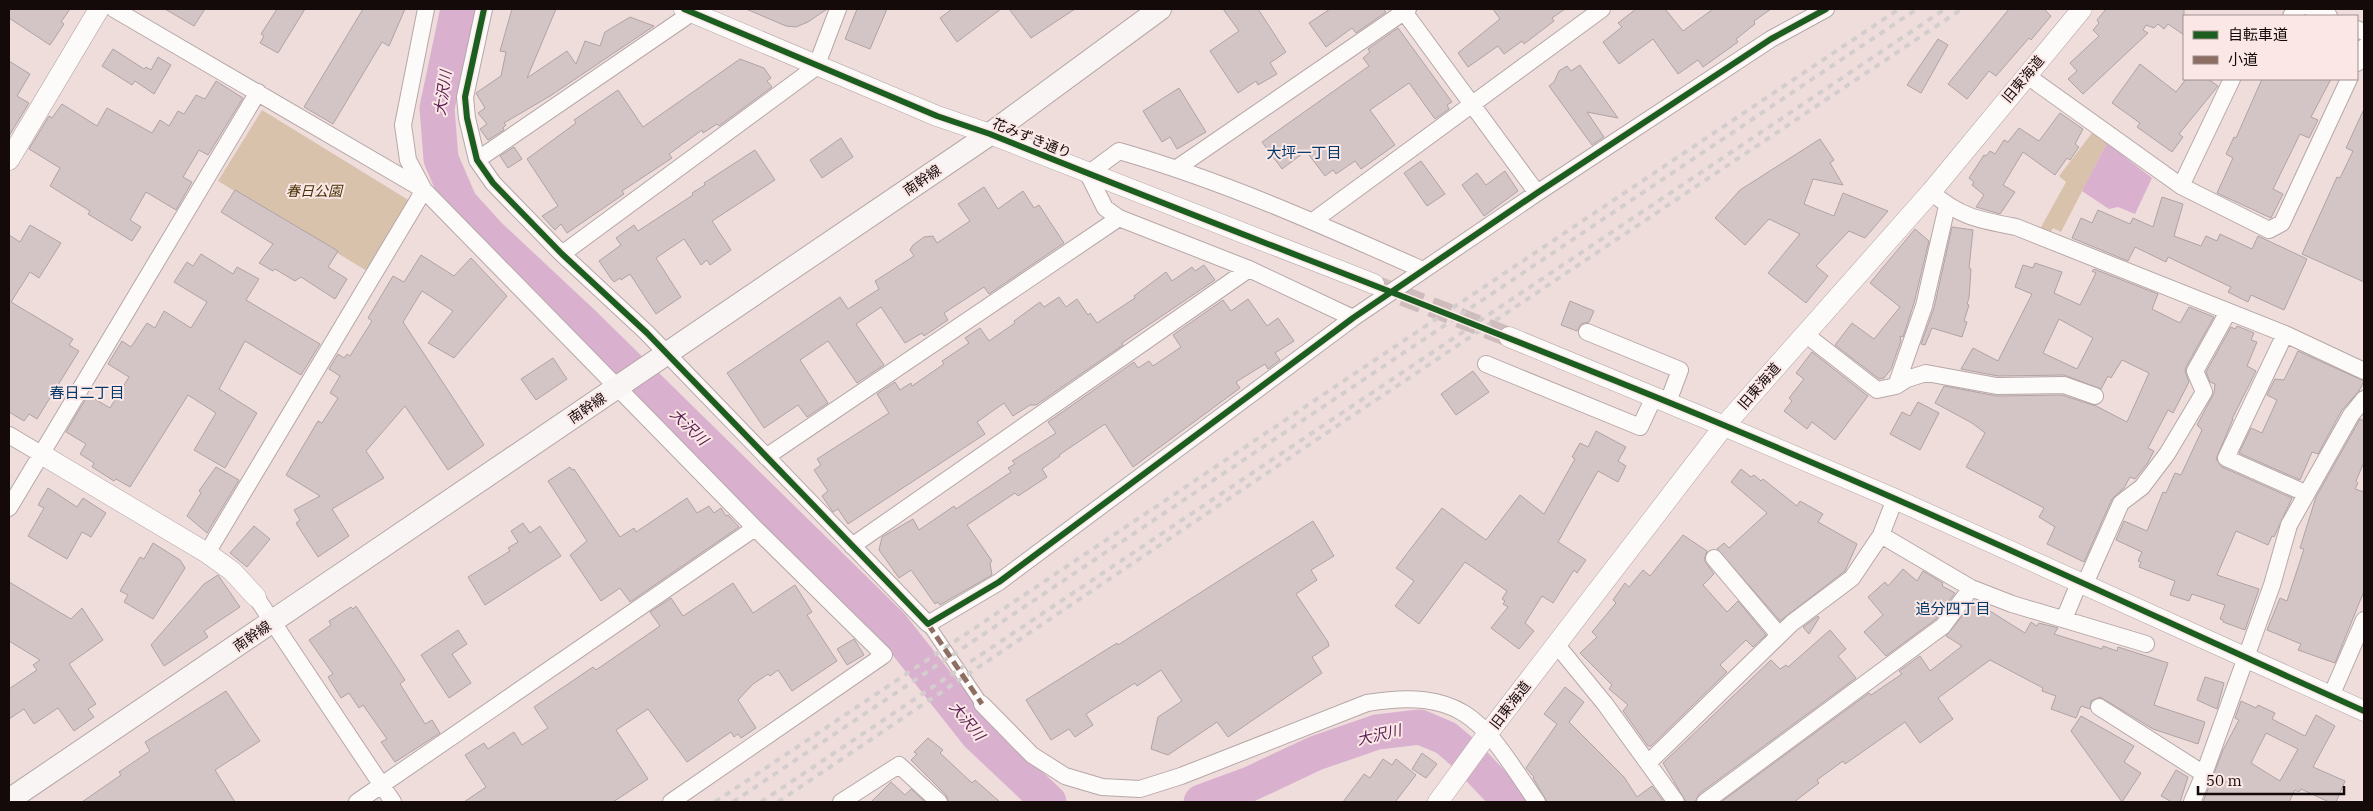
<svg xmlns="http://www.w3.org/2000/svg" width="2373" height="811" font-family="'IBM Plex Serif','Noto Sans JP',serif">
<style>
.green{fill:#d8c2ac}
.water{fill:#d9b0ce}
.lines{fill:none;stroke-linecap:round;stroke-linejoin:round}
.stream{stroke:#d9b0ce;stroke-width:5.5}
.river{stroke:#d9b0ce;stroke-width:35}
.building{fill:#d3c5c6;stroke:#b0a3a4;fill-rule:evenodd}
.tertiary-tunnel{stroke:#cebdbc;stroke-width:20;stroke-dasharray:20 10;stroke-linecap:butt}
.pedestrian-casing{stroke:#b6a8a7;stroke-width:14}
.minor-casing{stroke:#b6a8a7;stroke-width:18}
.tertiary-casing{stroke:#b6a8a7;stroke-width:21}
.secondary-casing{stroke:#b6a8a7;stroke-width:24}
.pedestrian{stroke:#fdfafa;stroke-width:12}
.minor{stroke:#fdfafa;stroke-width:16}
.tertiary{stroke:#fdfafa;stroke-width:20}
.secondary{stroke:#f9f5f4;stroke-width:22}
.rail{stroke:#d3cecd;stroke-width:4;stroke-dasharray:6 6;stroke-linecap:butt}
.quiet{stroke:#8d6e63;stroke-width:5;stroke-dasharray:10 5;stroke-linecap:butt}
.cycleway-casing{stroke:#fbe8e6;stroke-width:9}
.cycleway{stroke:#1b5e20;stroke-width:6}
.labels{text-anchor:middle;stroke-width:4;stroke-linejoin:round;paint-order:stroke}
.street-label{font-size:14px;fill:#140a09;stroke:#fbe8e6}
.park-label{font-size:14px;font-style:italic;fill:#462f00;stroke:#fbe8e6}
.water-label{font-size:15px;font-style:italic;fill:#591d53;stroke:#fbe8e6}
.neighbourhood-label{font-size:15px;fill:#003969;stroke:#fbe8e6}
</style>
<rect width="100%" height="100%" fill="#efdddc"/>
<!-- green -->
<path class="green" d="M262,110L410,201L367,271L218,181Z
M2092,133L2107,143L2061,232L2053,228L2050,233L2040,229L2066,182L2059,176Z"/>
<!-- water -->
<path class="water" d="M2107,143L2152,178L2135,214L2118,207L2109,209L2082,191Z"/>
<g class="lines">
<!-- stream -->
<path class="stream" d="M1241,802L1273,774"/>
<!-- river -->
<path class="river" d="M458,9L437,108L441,159L460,203L489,235L582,322L892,626L977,734L1049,802
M1201,802L1250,784L1316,753L1377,732L1420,727L1446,738L1466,755L1510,802"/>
</g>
<!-- building -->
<path class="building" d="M9,9H70L61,22L64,24L50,45L9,18Z
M165,9H205L194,26Z
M277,9H305L278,53L260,43L264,36L261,34Z
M363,9H405L389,46L382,42L333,124L304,107Z
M512,9H556L527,78L567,51L576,64L585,41L600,46L605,32L630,17L654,26L550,96L504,123L506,125L503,128L504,130L488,140L480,129L487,124L478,113L485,108L476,93L501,76L506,52L500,51Z
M746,9H827L808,22L796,27L786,26Z
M857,9H887L870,49L845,39Z
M952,9H1001L957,42L940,18Z
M1009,9H1075L1031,38Z
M1223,9H1258L1286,52L1270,63L1277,74L1258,85L1256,81L1238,93L1210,51L1239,31Z
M1330,9H1383L1386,12L1356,33L1352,28L1326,47L1309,23Z
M1493,9H1565L1552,18L1554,21L1524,44L1522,41L1504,54L1498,46L1468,67L1458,53L1500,19Z
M1636,9H1665L1683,31L1713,9H1771L1754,21L1755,24L1736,39L1738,42L1703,67L1698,60L1678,74L1653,39L1619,64L1603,42L1622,27L1618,23Z
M2009,9H2044L2051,16L2031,40L2029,38L1996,76L1989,71L1967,99L1948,84Z
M2106,9H2184V35L2168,24L2164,29L2158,24L2154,28L2146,25L2143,30L2148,33L2083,94L2068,79L2077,71L2070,63L2099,36L2093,30L2099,23L2097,20Z
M1398,28L1452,102L1447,105L1449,109L1435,119L1409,83L1370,110L1395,145L1361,169L1355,161L1336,174L1333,170L1325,176L1306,151L1282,169L1262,142L1369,66L1363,58L1370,52L1368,49Z
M1938,39L1948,45L1921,93L1907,85Z
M113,49L144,69L146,67L151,70L158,57L171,65L154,94L135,81L132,85L102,66Z
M740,59L764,68L771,78L767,81L772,87L719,126L717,124L703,133L702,130L669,154L672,158L622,191L624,194L567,233L561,224L555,230L542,216L558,206L527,159L576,123L574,120L618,90L643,127Z
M9,61L30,74L17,96L29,103L9,136Z
M2140,64L2176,92L2186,79H2208L2218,86L2179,134L2183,137L2172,152L2137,127L2140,123L2112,103Z
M1580,65L1618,118L1587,112L1604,137L1592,145L1549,86L1554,82L1559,71L1567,66L1571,71Z
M2262,79H2331L2311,117L2318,120L2309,138L2300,134L2273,189L2283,194L2271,218L2217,193L2233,158L2226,154L2234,137L2236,138Z
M216,81L243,98L208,155L199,150L183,177L192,182L176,210L146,192L130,220L141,227L132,241L88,214L90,211L50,186L60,168L29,149L49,116L52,118L62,104L97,126L107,108L152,133L160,120L169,126L178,111L184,114L196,95L205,99Z
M1179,88L1206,132L1177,149L1170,137L1162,142L1143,111Z
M2364,109V282L2302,254L2337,177L2340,178L2353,151L2346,148Z
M2060,113L2083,129L2075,144L2079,147L2070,160L2067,158L2055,175L2023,152L2003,185L2015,192L2000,214L1976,207L1984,195L1972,185L1974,182L1969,178L1984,155L1986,156L1990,151L1995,154L2004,140L2008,142L2019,128L2039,141Z
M841,138L853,157L822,178L810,160Z
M1820,139L1834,160L1830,163L1843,185L1813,179L1804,204L1834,216L1843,193L1888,211L1865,238L1849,231L1816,266L1828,276L1806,303L1768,273L1800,234L1769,219L1745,245L1715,218L1740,190Z
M514,147L522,159L508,168L500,156Z
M755,150L775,180L712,221L731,250L710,265L707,260L701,265L684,239L656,258L681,297L656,314L630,274L621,280L620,278L614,282L612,280L599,261L621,245L616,238L634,225L638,231L693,195L692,193L705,185L704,183Z
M1421,161L1445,194L1427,206L1404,173Z
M1505,171L1518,191L1484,216L1462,185L1477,173L1486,185Z
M984,187L998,209L1023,191L1034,208L1039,205L1064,243L989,294L984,287L944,313L948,320L924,336L922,333L905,343L881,307L856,324L884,365L857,383L828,341L800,360L828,403L807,417L798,405L764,428L727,373L840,297L848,309L879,289L875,281L914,256L910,250L913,245L924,237L933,236L937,243L970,221L958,204Z
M235,190L338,251L328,267L347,279L335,299L301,277L295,281L275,269L273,271L259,263L273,244L221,212Z
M2162,197L2183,204L2174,236L2201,246L2206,236L2217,241L2220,234L2252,249L2258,236L2307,259L2284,310L2251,295L2248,302L2228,292L2231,287L2168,257L2166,262L2135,247L2128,261L2072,238L2081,218L2092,223L2098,210L2130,224L2133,218L2153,227Z
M30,225L61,243L39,278L30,272L11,302L73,339L69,345L79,351L37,419L29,414L24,421L9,412V235L20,242Z
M1952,227L1973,230L1969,268L1971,269L1969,298L1967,304L1969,305L1964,321L1967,322L1962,337L1932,328L1925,345L1921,344L1934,308Z
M1915,229L1929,241L1914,303L1903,337L1900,336L1901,341L1891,369L1884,378L1879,379L1835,345L1852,323L1874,339L1900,307L1870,283Z
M201,254L233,274L237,267L259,279L246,300L320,344L301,375L245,341L219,389L257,413L225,468L194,450L216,413L188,395L130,487L116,479L114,481L92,467L94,463L80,454L86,444L66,432L88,395L110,408L129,377L108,364L122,341L131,347L147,323L155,328L164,311L191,328L207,302L174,282L187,262L193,266Z
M421,255L454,276L471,258L507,296L454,358L428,343L453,311L422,291L403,322L484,445L448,470L405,406L366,451L384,478L332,509L349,536L318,557L296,523L300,520L294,510L320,496L286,475L318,421L322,423L338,398L330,393L340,376L329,369L338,354L344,358L347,354L350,356L372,321L368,318L393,276L404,282Z
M2035,263L2062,272L2054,293L2080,305L2096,273L2092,271L2094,269L2158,294L2152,309L2180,323L2189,307L2214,317L2186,367L2185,371L2189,382L2173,413L2168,410L2148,448L2154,451L2147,464L2135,479L2130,477L2124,488L2112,499L2084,562L2047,544L2055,527L2039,517L2044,508L1966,467L1985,433L1972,423L1935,403L1944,386L1997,396L2062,395L2096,406L2127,422L2149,373L2122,360L2111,378L2108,376L2101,389L2064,375L1998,376L1961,369L1973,348L1998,361L2032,294L2015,287L2023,265L2033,268ZM2059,319L2093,338L2077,369L2043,353Z
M1204,265L1215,280L1122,343L1123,345L1036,405H1030L1013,416L1004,403L977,422L985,434L848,524L838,509L833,512L822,496L828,491L814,470L821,465L817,459L889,413L877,394L895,382L900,390L911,383L912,386L944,364L942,361L969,343L965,338L980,328L989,341L1015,323L1014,321L1040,302L1044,307L1059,297L1066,307L1077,299L1088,315L1090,313L1097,323L1135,298L1134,296L1166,272L1172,281L1192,267L1195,271Z
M1248,299L1267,326L1278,318L1294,341L1275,353L1280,360L1268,369L1265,364L1236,382L1240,388L1133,467L1105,424L1059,455L1060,456L1042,469L1047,477L1018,496L1015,493L967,525L992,561L990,563L992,575L940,605L938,602L935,604L911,570L899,578L879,550L882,537L913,519L919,530L954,506L956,509L1011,472L1008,468L1015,464L1012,461L1056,433L1048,422L1134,362L1138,368L1149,361L1153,366L1181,347L1173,335L1223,300L1231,311Z
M1570,301L1594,311L1589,322L1581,324L1577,331L1561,325Z
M2237,326L2254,333L2251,340L2257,342L2247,366L2256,371L2232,419H2233L2216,459L2222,467L2292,498L2274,537L2272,536L2268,545L2236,531L2217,575L2259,589L2245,630L2223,622V620L2220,619L2225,605L2192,594L2189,601L2170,595L2175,581L2139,567L2141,562L2138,561L2142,552L2116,540L2124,521L2147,531L2163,492L2166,493L2175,473L2181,475L2202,430L2197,425L2214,393L2215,384L2210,382L2206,372L2231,327L2235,329Z
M2298,351L2364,381L2359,391L2342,410L2318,454L2312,452L2300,480L2239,453L2251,428L2262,433L2277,400L2267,395L2275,379L2284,380Z
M1812,352L1868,396L1835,440L1812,422L1807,429L1784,411L1792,401L1789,398L1804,379L1796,373Z
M553,358L567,379L536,400L521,379Z
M1473,371L1489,392L1456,415L1441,394Z
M1918,402L1939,413L1920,450L1890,434L1902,412L1910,416Z
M2360,419L2364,421V462L2356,481L2358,483L2355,489L2364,492V591L2335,663L2298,650L2301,644L2267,630L2280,598L2287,601L2304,549L2300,548L2316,497Z
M1596,431L1626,447L1618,461L1626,466L1618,482L1598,471L1558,542L1586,560L1577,573L1574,570L1553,603L1542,596L1525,623L1534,631L1519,649L1491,628L1508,607L1503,604L1505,601L1502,599L1507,591L1465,562L1419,624L1395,606L1414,581L1396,568L1442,508L1486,540L1520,495L1544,514L1575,459L1572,457L1580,443L1588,447Z
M216,467L239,480L207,533L187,516L201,493L199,491Z
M570,467L572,470L574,469L620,537L634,528L636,532L687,498L697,513L709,506L714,513L721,508L726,516L728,515L739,527L630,602L620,588L601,601L570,555L587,541L548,481Z
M1741,469L1751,477L1754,475L1761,481L1763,479L1797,506L1800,501L1823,514L1818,522L1857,544L1845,571L1780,621L1717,549L1724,543L1729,548L1767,513L1731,482Z
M48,488L77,507L83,498L106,513L91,537L82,532L67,559L28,536L44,508L38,505Z
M1313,521L1334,556L1311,570L1317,580L1296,594L1328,642L1329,646L1312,657L1322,673L1228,737L1217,722L1168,755L1151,749L1158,717L1182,701L1161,670L1137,686L1135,683L1086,714L1093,725L1075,737L1069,729L1051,740L1026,700L1117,643L1118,645Z
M523,523L530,533L540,526L561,556L485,605L468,577L510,551L508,548L518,542L511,531Z
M254,526L270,539L247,567L230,553Z
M1683,535L1707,551L1704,560L1714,574L1703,585L1727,612L1738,601L1766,635L1753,647L1746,640L1720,665L1727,672L1651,746H1648L1623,711L1628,705L1609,689L1612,685L1580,653L1597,637L1592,632L1616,603L1613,600L1625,583L1629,587L1643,570L1650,576Z
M153,543L180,560L185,568L153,619L124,602L128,595L120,591L140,557L144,559Z
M1903,569L1917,581L1923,571L1943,583L1942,586L1955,593L1936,619L1886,656L1864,632L1883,615L1868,597L1885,582L1888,586Z
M218,575L240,607L204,631L208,637L164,666L151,645L204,584Z
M9,582L71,619L82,608L103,640L69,664L96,704L88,709L94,717L74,731L58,708L34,724L24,709L9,719V689L37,670L33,665L40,660L9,641Z
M733,583L753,613L795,585L812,612L807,615L837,661L792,691L778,670L770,676L768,674L753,684L738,700L756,728L741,738L738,734L734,737L731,732L687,762L648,709L616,730L648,779L613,802H464L486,787L465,755L484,743L488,749L514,732L522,745L548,728L534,707L593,667L596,670L660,626L650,612L671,598L683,616Z
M1974,601L2025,633L2031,622L2037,626L2039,623L2058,628L2054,634L2102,649L2103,646L2117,651L2118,647L2168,663L2154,705L2205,722L2198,744L2153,729L2100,697L2091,701L2090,709L2081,706L2076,718L2051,709L2056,696L2042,691L2043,688L1990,660L1938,698L1953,719L1920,743L1905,722L1845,764L1843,761L1817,780L1819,783L1794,802H1721L1869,693L1871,695L1902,674L1899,671L1920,656L1930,671L1962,646L1946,636Z
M356,606L405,680L400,684L425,724L432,720L440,733L395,762L381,742L387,739L363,705L359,708L349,693L341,698L328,677L333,674L309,640L331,625L329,621L351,607L353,609Z
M1818,616L1819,618L1809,634L1803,627Z
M458,630L467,644L452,654L471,683L449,698L421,655Z
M1830,630L1846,649L1838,656L1856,678L1699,794L1695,802H1686L1663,763L1771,660L1780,669L1786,665L1788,667Z
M854,639L864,655L847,665L837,649Z
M2205,677L2224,683L2217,709L2197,700Z
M1565,687L1584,702L1569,722L1624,777L1637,797L1652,786L1664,802H1547L1533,778L1534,777L1526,768L1557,724L1544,714Z
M226,691L260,741L215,770L235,802H82L121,775L119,772L150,751L145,742Z
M2241,701L2256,708L2258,705L2275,713L2272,719L2305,736L2316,715L2335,726L2313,767L2345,781L2336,802H2329L2301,789L2299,792L2295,790L2289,802H2203L2223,750L2239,720L2235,718ZM2266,733L2298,749L2280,781L2251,763Z
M2081,716L2134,746L2124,762L2141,773L2122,802L2071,731Z
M928,738L943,750L940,753L972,783L975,780L1000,802H949L946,795L911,760L917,754L914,752Z
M1422,753L1437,764L1426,778L1412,769Z
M1383,759L1392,765L1396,759L1416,775L1395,802H1343L1364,774L1370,778Z
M2176,770L2188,777L2180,802H2172L2161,796Z
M891,782L905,795L911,789L925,802H871Z"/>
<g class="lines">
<!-- tertiary-tunnel -->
<path class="tertiary-tunnel" d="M1375,285L1509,337"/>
<defs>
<path id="pedestrian" d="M928,624L982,704"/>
<path id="minor" d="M114,9L424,190L755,528L884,655L671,802
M484,9L465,97L467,118L477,160L493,183L562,254L647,333L928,624L999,582L1353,318L1537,193L1771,39L1826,9
M1402,9L1537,193
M2312,9L2329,16
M2291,16L2299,9
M2357,29L2364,32
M2357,63L2364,47
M2026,75L2181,186L2269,230L2282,223L2349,79
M477,160L693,12
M1177,168L1408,9
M2181,186L2232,79
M424,190L408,160L403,125L426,9
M1931,192C1960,217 1979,220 2016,227L2285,334L2364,371
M1119,218L1105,208L1088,174L1119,151C1224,181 1324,226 1423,270
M1313,221L1602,9
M562,254L816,67L838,9
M1587,332L1680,370L1668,402
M1805,334L1877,390L1896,386L1907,379L1926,373L1997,386L2064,385L2095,396
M2285,334L2226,458L2305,493
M1486,364L1640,427L1654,397
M1896,386L1924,306L1947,206
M9,435L41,454
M766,457L1119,218L1249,269L1353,318
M9,508L258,92
M1881,535L1971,588L2012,604L2146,644
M852,546L1249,269
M207,553L424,190
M1714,558L1779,635
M2084,586L2121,503L2142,487L2167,454L2204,392L2195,371L2228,312
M256,597L393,802
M2064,619L2079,583
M1556,644L1605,704L1676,802
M2331,696L2364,620
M982,704L1032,755L1065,776L1102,787L1140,789L1181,776L1367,703C1469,686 1485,727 1537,802
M2099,707L2204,774L2272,585L2289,525L2351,415L2364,399
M1648,763L1792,623L1852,578L1881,535L1895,499
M357,802L755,528
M841,802L899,765L939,802
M1705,802L1943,626L1971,588
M2192,802L2204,774"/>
<path id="tertiary" d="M684,9L937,116L990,134L1374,284
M9,160L99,9
M1509,337L1724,426L1895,499L2364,711
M41,454L207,553L232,571L256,597
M1438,802L1489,732L1724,426L1931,192L2082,9"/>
<path id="secondary" d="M9,800L990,134L1160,9"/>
</defs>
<!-- pedestrian casing -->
<use href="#pedestrian" class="pedestrian-casing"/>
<!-- minor casing -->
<use href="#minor" class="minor-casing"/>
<!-- tertiary casing -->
<use href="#tertiary" class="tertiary-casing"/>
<!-- secondary casing -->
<use href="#secondary" class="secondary-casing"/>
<!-- pedestrian -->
<use href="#pedestrian" class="pedestrian"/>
<!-- minor -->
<use href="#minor" class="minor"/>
<!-- tertiary -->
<use href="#tertiary" class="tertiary"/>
<!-- secondary -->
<use href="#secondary" class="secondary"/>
<!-- rail -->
<path class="rail" d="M715,802L1899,9
M733,802L1917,9
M761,802L1945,9
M778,802L1328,432L1962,9"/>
<!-- quiet -->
<path class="quiet" d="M928,624L982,704"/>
<defs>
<path id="cycleway" d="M484,9L465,97L467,118L477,160L493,183L562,254L647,333L928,624L999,582L1353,318L1537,193L1771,39L1826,9
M684,9L937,116L990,134C1233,233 1479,323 1721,424C1938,514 2150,615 2364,711"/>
</defs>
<!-- cycleway casing -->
<use href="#cycleway" class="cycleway-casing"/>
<!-- cycleway -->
<use href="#cycleway" class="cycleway"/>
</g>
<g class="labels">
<!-- street labels -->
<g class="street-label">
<text transform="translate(2023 79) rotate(-50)" y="5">旧東海道</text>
<text transform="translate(1032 138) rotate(22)" y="5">花みずき通り</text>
<text transform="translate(922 180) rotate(-34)" y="5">南幹線</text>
<text transform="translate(1759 386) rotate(-49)" y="5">旧東海道</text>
<text transform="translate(587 408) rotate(-34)" y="5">南幹線</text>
<text transform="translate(252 636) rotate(-34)" y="5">南幹線</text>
<text transform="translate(1510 705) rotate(-52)" y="5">旧東海道</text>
</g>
<!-- park labels -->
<g class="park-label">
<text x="314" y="196">春日公園</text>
</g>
<!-- water labels -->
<g class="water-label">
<text transform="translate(443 93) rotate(-82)" y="5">大沢川</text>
<text transform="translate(689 427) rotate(44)" y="5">大沢川</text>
<text transform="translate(967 721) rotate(50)" y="5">大沢川</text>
<text transform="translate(1379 735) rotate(-13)" y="5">大沢川</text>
</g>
<!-- neighbourhood labels -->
<g class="neighbourhood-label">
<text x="1304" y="158">大坪一丁目</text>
<text x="87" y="398">春日二丁目</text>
<text x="1953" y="614">追分四丁目</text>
</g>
</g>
<!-- border -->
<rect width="2373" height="811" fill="none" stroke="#140a09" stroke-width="20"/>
<!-- legend -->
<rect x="2183" y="15" width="175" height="65" fill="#fbe8e6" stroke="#9f8f8e"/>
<rect x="2193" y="31" width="25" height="8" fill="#1b5e20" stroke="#9f8f8e"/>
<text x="2228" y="40" font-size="15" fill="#140a09">自転車道</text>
<rect x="2193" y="56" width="25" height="8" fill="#8d6e63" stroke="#9f8f8e"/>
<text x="2228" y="65" font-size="15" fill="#140a09">小道</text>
<!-- scale -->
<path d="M2198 786v8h146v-8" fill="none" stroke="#140a09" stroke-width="2.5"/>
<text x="2206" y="786" font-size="15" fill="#140a09" stroke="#fbe8e6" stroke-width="4" paint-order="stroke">50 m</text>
</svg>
